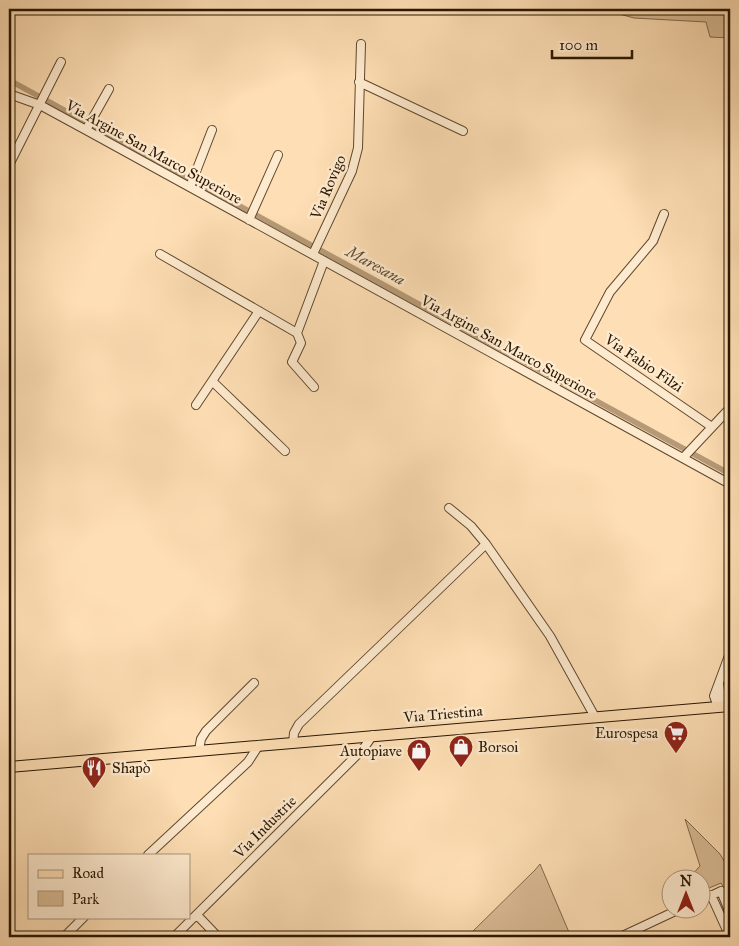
<svg xmlns="http://www.w3.org/2000/svg" width="739" height="946" font-family="'IM FELL Great Primer',serif">
<style>
.green{fill:#dabc96;stroke:#82694c}
.lines{fill:none;stroke-linecap:round;stroke-linejoin:round}
.canal{stroke:#b69a77;stroke-width:5.5}
.minor-casing{stroke:#5e482e;stroke-width:10}
.major-casing{stroke:#291601;stroke-width:12}
.minor{stroke:#feeace;stroke-width:8}
.major{stroke:#fedeb4;stroke-width:10}
.labels{text-anchor:middle;stroke-width:5;stroke-linejoin:round;paint-order:stroke}
.street-label{font-size:15px;fill:#291601;stroke:#feeace}
.poi-label{font-size:15px;fill:#291601;stroke:#feeace;text-anchor:end}
.water-label{font-size:16px;font-style:italic;fill:#614b30;stroke:#feeace}
</style>
<rect width="100%" height="100%" fill="#fedeb4"/>
<filter id="stains"><feTurbulence type="fractalNoise" baseFrequency=".004" numOctaves="4"/><feColorMatrix values="0 0 0 0 .2 0 0 0 0 .09 0 0 0 0 .02 0 0 0 .5 -.17"/></filter>
<radialGradient id="worn" r=".72"><stop offset=".6" stop-color="#630" stop-opacity="0"/><stop offset="1" stop-color="#630" stop-opacity=".3"/></radialGradient>
<!-- green -->
<path class="green" d="M601,9H730V38L710,37L706,22L634,18Z
M685,819L720,854L730,871V900L721,883L702,891V878H689L700,866Z
M540,864L571,937H467L535,870Z"/>
<g class="lines">
<!-- canal -->
<path class="canal" d="M9,80L730,474"/>
<defs>
<path id="minor" d="M359,82L463,131
M9,94L40,105L86,130L730,484
M86,130L109,89
M9,165L61,62
M190,187L212,130
M664,214L653,241L610,292L585,340L712,427
M249,220L278,155
M160,254L297,333L324,261
M313,254L352,171L358,148L361,44
M297,333L301,343L292,362L314,387
M212,381L285,451
M196,405L259,311
M683,458L730,408
M449,508L471,526L486,544
M718,707L714,696L730,653
M718,707L721,698L719,683
M293,743L294,733L299,724L486,544L550,636L595,717
M199,750L201,739L206,731L254,683
M148,855L248,762L259,745
M711,895L730,937
M702,900L721,891L730,913
M197,915L218,937
M64,937L84,917
M174,937L363,749L373,735
M620,937L682,908"/>
<path id="major" d="M9,767L730,706"/>
</defs>
<!-- minor casing -->
<use href="#minor" class="minor-casing"/>
<!-- major casing -->
<use href="#major" class="major-casing"/>
<!-- minor -->
<use href="#minor" class="minor"/>
<!-- major -->
<use href="#major" class="major"/>
</g>
<!-- icons -->
<defs>
<symbol id="supermarket-pin" viewBox="-11 -11 22 30"><path d="M0 17L-7.5 6A9.5 9.5 0 1 1 7.5 6Z" fill="#8f2418" stroke="#feeace"/><path d="M-6-5.5h2.5l.6 2H6L4.5 2H-2.5L-4.4-4H-6ZM-1.5 3.2a1.3 1.3 0 1 0 .1 0ZM3 3.2a1.3 1.3 0 1 0 .1 0Z" fill="#fff"/></symbol>
<symbol id="shop-pin" viewBox="-11 -11 22 30"><path d="M0 17L-7.5 6A9.5 9.5 0 1 1 7.5 6Z" fill="#8f2418" stroke="#feeace"/><path d="M-5-2.5h2.3a2.7 3.5 0 0 1 5.4 0H5L5.5 6h-11ZM-1.5-2.5h3a1.5 2.3 0 0 0-3 0Z" fill="#fff"/></symbol>
<symbol id="restaurant-pin" viewBox="-11 -11 22 30"><path d="M0 17L-7.5 6A9.5 9.5 0 1 1 7.5 6Z" fill="#8f2418" stroke="#feeace"/><path d="M-5-6h1v4h1v-4h1v4h1v-4h1v5L-1.5 .5V6h-2V.5L-5-1ZM5-6V6H3V1.5H1.5Q1.5-4 5-6Z" fill="#fff"/></symbol>
</defs>
<g fill-rule="evenodd">
<use href="#supermarket-pin" x="662" y="719" width="28" height="38"/>
<use href="#shop-pin" x="447" y="733" width="28" height="38"/>
<use href="#shop-pin" x="405" y="737" width="28" height="38"/>
<use href="#restaurant-pin" x="80" y="754" width="28" height="38"/>
</g>
<g class="labels">
<!-- street labels -->
<g class="street-label">
<text transform="translate(154 152) rotate(29)" y="5">Via Argine San Marco Superiore</text>
<text transform="translate(328 187) rotate(-67)" y="5">Via Rovigo</text>
<text transform="translate(509 347) rotate(29)" y="5">Via Argine San Marco Superiore</text>
<text transform="translate(644 363) rotate(34)" y="5">Via Fabio Filzi</text>
<text transform="translate(443 714) rotate(-5)" y="5">Via Triestina</text>
<text transform="translate(265 827) rotate(-45)" y="5">Via Industrie</text>
</g>
<!-- poi labels -->
<g class="poi-label">
<text x="658" y="738">Eurospesa</text>
<text x="478" y="752" text-anchor="start">Borsoi</text>
<text x="402" y="756">Autopiave</text>
<text x="112" y="773" text-anchor="start">Shapò</text>
</g>
<!-- water labels -->
<g class="water-label">
<text transform="translate(376 265) rotate(29)" y="6">Maresana</text>
</g>
</g>
<!-- margin -->
<rect width="739" height="946" fill="none" stroke="#fedeb4" stroke-width="30"/>
<rect x="10" y="10" width="719" height="926" fill="none" stroke="#291601" stroke-width="2.5"/>
<rect x="15" y="15" width="709" height="916" fill="none" stroke="#291601"/>
<!-- legend -->
<rect x="28" y="854" width="162" height="65" fill="#feeace" stroke="#a9957c"/>
<rect x="38" y="870" width="25" height="8" fill="#fedeb4" stroke="#a9957c"/>
<text x="72" y="878" font-size="15" fill="#291601">Road</text>
<rect x="38" y="891" width="25" height="15" fill="#dabc96" stroke="#a9957c"/>
<text x="72" y="904" font-size="15" fill="#291601">Park</text>
<!-- north arrow -->
<g transform="translate(686 894)"><circle r="24" fill="#feeace" stroke="#a9957c"/>
<path d="M0-4L9 19L0 12L-9 19Z" fill="#8f2418"/>
<text y="-8" font-size="14" font-weight="bold" text-anchor="middle" fill="#291601">N</text>
</g>
<!-- scale -->
<path d="M552 50v8h80v-8" fill="none" stroke="#291601" stroke-width="2.5"/>
<text x="559" y="50" font-size="15" fill="#291601" stroke="#feeace" stroke-width="4" paint-order="stroke">100 m</text>
<rect width="100%" height="100%" filter="url(#stains)"/>
<rect width="100%" height="100%" fill="url(#worn)"/>
</svg>
